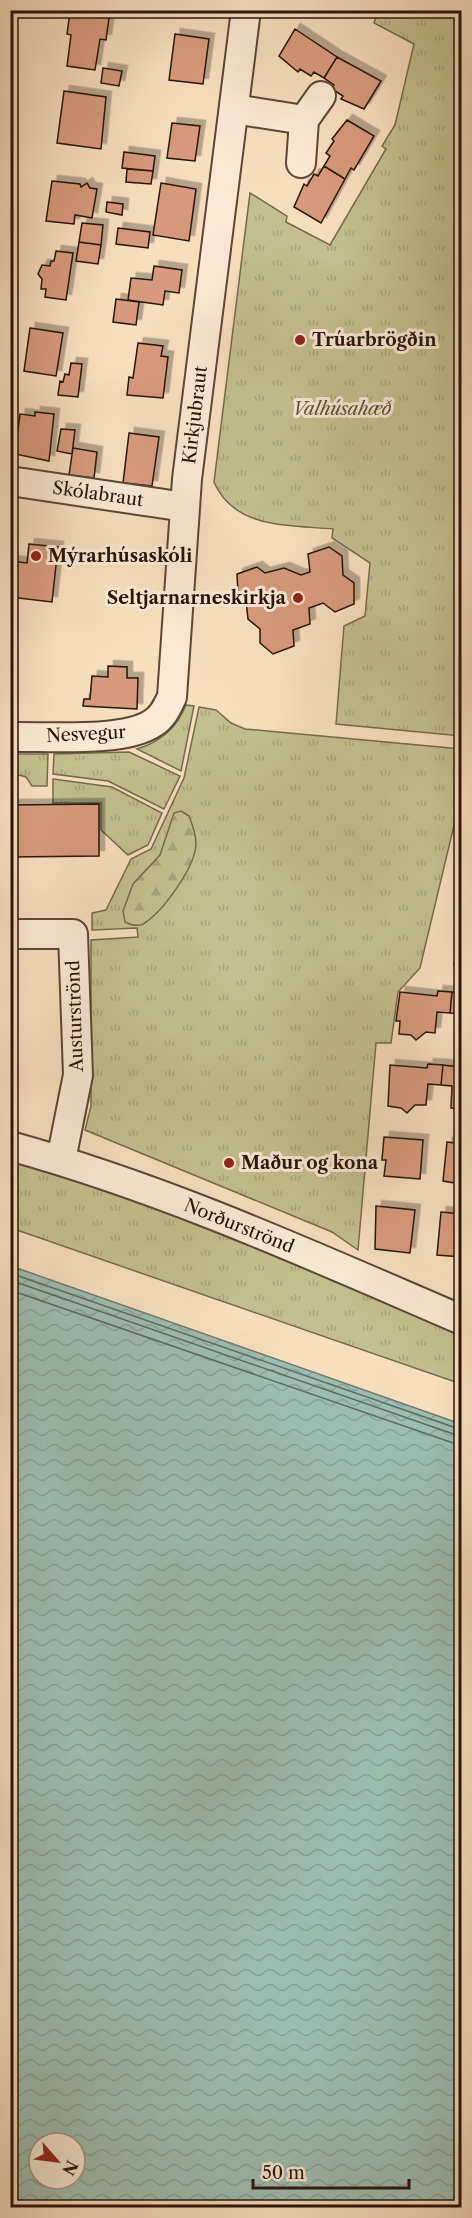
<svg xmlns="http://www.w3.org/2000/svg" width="472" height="2218" font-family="'Libre Caslon Text',serif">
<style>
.grass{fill:url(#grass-tufts);stroke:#756a4c;stroke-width:1.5}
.forest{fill:url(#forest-firs);stroke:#756a4c;stroke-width:1.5}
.water{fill:url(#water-waves);stroke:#6e796e;stroke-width:1.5;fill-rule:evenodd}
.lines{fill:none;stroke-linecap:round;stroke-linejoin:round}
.shore{stroke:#62685e;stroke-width:1.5}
.building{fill:#d79a7b;stroke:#281309;stroke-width:1.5;filter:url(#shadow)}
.minor-casing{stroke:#5c4636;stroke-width:32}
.minor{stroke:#faead5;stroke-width:28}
.poi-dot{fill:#8f2418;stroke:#faead5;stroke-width:2}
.labels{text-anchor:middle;stroke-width:6;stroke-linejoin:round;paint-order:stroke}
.poi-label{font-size:18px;font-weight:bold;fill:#281309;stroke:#faead5;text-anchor:start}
.park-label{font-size:18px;font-style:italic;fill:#5e5038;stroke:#faead5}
.street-label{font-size:18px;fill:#281309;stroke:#faead5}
</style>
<defs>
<pattern id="grass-tufts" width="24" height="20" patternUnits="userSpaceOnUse" patternTransform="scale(1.5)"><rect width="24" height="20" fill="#c2c08e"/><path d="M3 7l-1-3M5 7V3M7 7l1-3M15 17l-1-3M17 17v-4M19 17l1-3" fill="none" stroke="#a7a479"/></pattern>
<pattern id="forest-firs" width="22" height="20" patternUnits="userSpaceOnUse" patternTransform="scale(1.5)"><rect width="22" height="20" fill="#c2c08e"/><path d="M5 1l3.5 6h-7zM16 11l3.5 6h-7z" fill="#a7a479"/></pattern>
<pattern id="water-waves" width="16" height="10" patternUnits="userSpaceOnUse" patternTransform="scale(1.5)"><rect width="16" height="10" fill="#9dbdb2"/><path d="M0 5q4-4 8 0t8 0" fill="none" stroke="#87a298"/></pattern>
<filter id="shadow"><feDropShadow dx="5.5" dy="-5.5" stdDeviation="0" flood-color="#0004"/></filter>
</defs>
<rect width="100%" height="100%" fill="#f7dfbe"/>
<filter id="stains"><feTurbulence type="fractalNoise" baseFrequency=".00333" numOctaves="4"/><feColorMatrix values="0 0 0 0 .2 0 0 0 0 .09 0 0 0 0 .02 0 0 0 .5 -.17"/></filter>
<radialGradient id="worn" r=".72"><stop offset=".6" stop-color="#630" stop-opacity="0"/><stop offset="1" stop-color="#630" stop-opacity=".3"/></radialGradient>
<!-- grass -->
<path class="grass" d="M378,11H461V736L336,724L344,626L365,616L370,563L332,538L333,529C289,525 234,529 214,482L250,193L287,216L286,222L330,245L386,149L382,146L395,125L414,44L374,23Z
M186,705L194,706L181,771L137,749C160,742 177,728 186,705Z
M199,707L216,710L231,723L245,729L461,749V796L420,968L398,992L391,1043H376L358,1250L332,1232L85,1130L91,1106V940L138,937L137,928L92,930V913L106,910L131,859L151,849L184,778Z
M129,752L180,776L164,809L108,781L53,774L54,754Z
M11,754H48L47,786H32L26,777L11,773Z
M53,779L112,787L162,813L148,845L128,855L101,830V803H53Z
M10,1157C165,1204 313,1271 461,1334V1384L11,1228Z"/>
<!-- forest -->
<path class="forest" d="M181,811L189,816C192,824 196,834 196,843C196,866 163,912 143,924C137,927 131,925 125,922L123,911L133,884L160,855L174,813Z"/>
<!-- water -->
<path class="water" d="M11,1266L461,1424V2207H11ZM39,2143H75V2179H39Z"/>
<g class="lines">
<!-- shore -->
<path class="shore" d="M10,1273L462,1430
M10,1280L462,1437
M10,1290L462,1446"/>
</g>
<!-- building -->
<path class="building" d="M133,10H173V15Z
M70,12L109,18L106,40L100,39L95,70L67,66L71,35L67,34Z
M295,29L337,57L324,78L314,72L311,76L300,69L298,72L279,56Z
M175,34L209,39L203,84L169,80Z
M337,57L381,81L364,109L341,99L343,96L332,89L334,85L324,78Z
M103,68L122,71L119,86L101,83Z
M64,91L106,97L101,149L57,143Z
M347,120L374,136L354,170L351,168L345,179L324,166L330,156L326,153L334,141L332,139Z
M172,123L200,126L195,161L167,158Z
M124,152L155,156L153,171L122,168Z
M324,166L345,179L321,223L294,207L304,184L307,186L314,174L318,176Z
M127,169L153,171L151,184L126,182Z
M52,181L80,184L81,187L87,183L90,188L97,189L92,218L75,215L74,224L46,221Z
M161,183L196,189L189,241L153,235Z
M107,202L123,204L122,215L106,212Z
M82,223L103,225L101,245L79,242Z
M118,228L150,232L148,248L116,244Z
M79,242L101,245L98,264L76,261Z
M56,251L73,253L66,300L45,297L46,289H41L42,279L38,274L42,265L50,266L51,261H54Z
M154,266L182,270L179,293L165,291L163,305L128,300L131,278L152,280Z
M116,299L139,302L136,325L113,322Z
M30,328L63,333L56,376L24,371Z
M138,343L163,346L161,356L168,357L163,398L127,395L129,377L133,378Z
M71,363L82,364L78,397L58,395L60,381L63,382L65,374L69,375Z
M35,412L54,414L49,461L15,454L20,414L35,416Z
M61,429L75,430L72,454L57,451Z
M129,433L159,437L152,486L123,483Z
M73,448L97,452L94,478L69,475Z
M29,544L58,547L52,602L10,597V561L27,563Z
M329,547L342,556L343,575L354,583V604L335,612L323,603L309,608L310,624L293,630L294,646L273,654L260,643V629L248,619L246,601L238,595L237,574L257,567L265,573L284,568L301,575L310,572L308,554Z
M108,666L127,667V678H138L137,709L83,706L84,699H90L92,676L108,677Z
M99,804V856L11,857V805Z
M456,948L462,949V966H454Z
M438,991L452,992L450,1013L437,1012L435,1033L426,1032L416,1040L411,1035L399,1034L400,1021H396L400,992L437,996Z
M452,992L462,993V1014L450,1013Z
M428,1064L443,1065L441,1085L428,1084L426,1105H415L407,1113L401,1108L388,1106L390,1065L427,1068Z
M443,1065L459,1067L458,1071H462V1110L451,1108L452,1086L441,1085Z
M384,1137L423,1140L420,1179L384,1176L386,1160H382Z
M447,1142L462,1144V1184L443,1181Z
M376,1206L415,1210L410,1253L375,1249Z
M441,1212L462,1214V1257L437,1255Z"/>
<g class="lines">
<defs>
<path id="minor" d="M234,109L304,120
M301,163L304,120L321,96
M10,481L185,507
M10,737C47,736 124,743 153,723C163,717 167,707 172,697L187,479L246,10
M10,934H73L78,1075L61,1160
M10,1146C166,1189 313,1256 462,1320"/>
</defs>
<!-- minor casing -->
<use href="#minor" class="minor-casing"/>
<!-- minor -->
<use href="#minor" class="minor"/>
</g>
<!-- markers -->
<g class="poi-dot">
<circle cx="300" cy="340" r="6"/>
<circle cx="36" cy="556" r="6"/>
<circle cx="298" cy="598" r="6"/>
<circle cx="229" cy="1163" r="6"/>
</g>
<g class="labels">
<!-- poi labels -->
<g class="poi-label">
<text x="312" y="346">Trúarbrögðin</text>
<text x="48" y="562">Mýrarhúsaskóli</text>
<text x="286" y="604" text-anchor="end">Seltjarnarneskirkja</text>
<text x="241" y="1169">Maður og kona</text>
</g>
<!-- park labels -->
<g class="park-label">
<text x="342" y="415">Valhúsahæð</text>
</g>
<!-- street labels -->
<g class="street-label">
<text transform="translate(195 415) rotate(-83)" y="6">Kirkjubraut</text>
<text transform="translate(98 494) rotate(8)" y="6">Skólabraut</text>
<text transform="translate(86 734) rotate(-3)" y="6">Nesvegur</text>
<text transform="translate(75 1016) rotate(-92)" y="6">Austurströnd</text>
<text transform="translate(239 1226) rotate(22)" y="6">Norðurströnd</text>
</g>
</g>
<!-- margin -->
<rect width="472" height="2218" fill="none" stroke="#f7dfbe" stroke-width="36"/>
<rect x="12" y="12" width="448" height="2194" fill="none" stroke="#281309" stroke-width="3"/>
<rect x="18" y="18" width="436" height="2182" fill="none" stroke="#281309" stroke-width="1.5"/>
<!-- north arrow -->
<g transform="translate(57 2161) rotate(118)"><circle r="28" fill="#faead5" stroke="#a69483" stroke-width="1.5"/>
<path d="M0-4.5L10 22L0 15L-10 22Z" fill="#8f2418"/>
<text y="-9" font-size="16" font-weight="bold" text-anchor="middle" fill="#281309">N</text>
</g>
<!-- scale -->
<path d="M253 2179v9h156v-9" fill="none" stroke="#281309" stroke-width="3"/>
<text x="262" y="2179" font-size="18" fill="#281309" stroke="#faead5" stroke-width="4.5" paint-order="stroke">50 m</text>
<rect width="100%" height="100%" filter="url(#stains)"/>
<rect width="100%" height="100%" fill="url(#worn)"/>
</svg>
